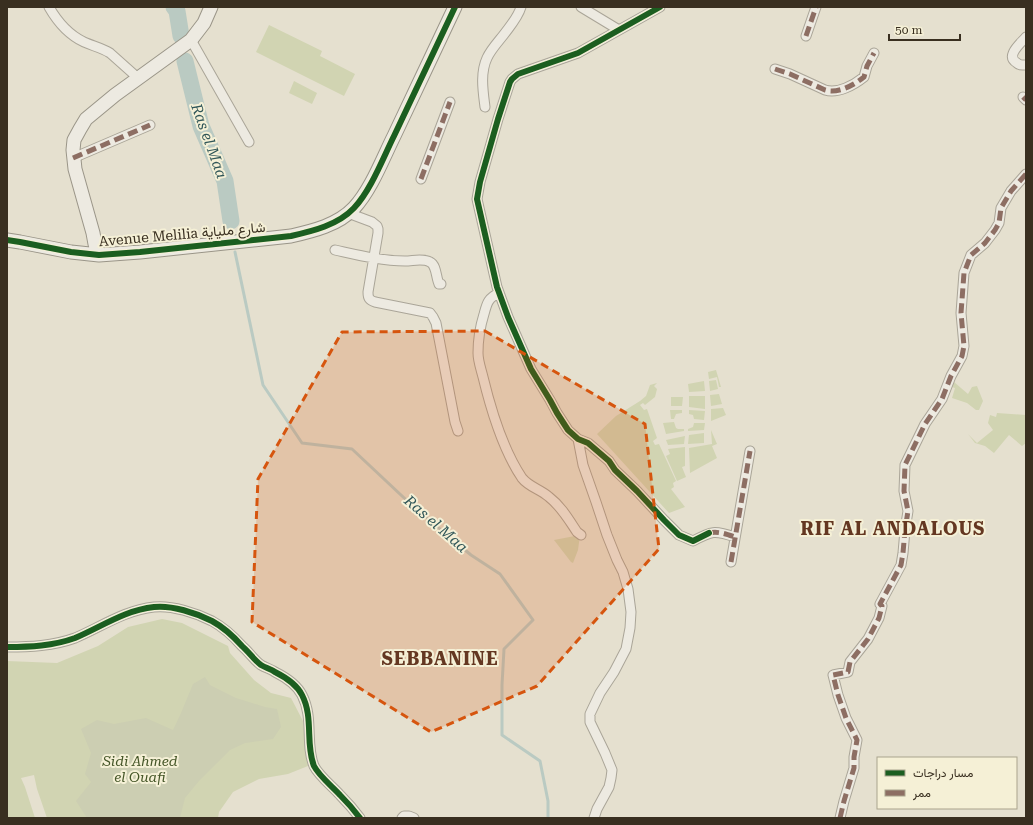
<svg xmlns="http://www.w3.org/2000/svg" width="1033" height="825" font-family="'Roboto Serif',Vazirmatn,serif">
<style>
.green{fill:#d1d4b2}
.cemetery{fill:#ccceb2}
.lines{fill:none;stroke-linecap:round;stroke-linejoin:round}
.stream{stroke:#bacac2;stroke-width:3}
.river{stroke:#bacac2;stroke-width:17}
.street-casing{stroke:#aaa598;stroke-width:11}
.secondary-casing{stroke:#9a9588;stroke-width:15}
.street{stroke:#edeae1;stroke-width:9}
.secondary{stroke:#edeae1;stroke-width:13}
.quiet{stroke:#8d6e63;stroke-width:5;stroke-dasharray:10 5;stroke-linecap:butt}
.cycleway-casing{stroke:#f5f0d6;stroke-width:8}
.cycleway{stroke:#1b5e20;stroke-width:6}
.marked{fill:#d6550e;fill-opacity:0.2;stroke:#d6550e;stroke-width:3;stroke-dasharray:8 5;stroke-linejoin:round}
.labels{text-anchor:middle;stroke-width:4;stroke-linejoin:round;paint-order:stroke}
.street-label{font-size:14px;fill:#392f20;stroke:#f5f0d6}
.park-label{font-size:14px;font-style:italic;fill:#445527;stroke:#f5f0d6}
.water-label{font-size:15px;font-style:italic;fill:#305658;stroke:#f5f0d6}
.district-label{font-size:18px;font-weight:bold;letter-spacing:1px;fill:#643721;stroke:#f5f0d6}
</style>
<rect width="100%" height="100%" fill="#e5e0cf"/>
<!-- green -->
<path class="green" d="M269,25L322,51L320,56L355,74L344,96L256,52Z
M294,81L317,93L312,104L289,93Z
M716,370L721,387H719L717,377L709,379L708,372Z
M716,380L718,389L710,391L709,381Z
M704,381L705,391L689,392L688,384Z
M954,382L968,394L972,387L977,386L983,401L979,410H976L967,403L952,398L955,388L952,387Z
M657,383L654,386L657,389L655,397L645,405L643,403L640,405L644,410L647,409L657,438L653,441L655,445L659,444L676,481L673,483L674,487L671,489L685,507L669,513L597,434L616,416L640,401L646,396L650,385Z
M719,394L722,404L711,406L710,395Z
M689,396H705V409L689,407Z
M671,397H683L682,406H671Z
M723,408L726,415L711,421V409Z
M670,410H682V413L676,414L674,419H671Z
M689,410L705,411L704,420L694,419L693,415L689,414Z
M997,413L1026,415V443L1022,446L1009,435L994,453L985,446L975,443L968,434L977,443L993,430L988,423L990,415L996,417Z
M674,422L676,428L678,429H684V431L666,434L663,423Z
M694,423H705L704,430L688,431V429L693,427Z
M711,430L717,444L712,446L717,458L690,473L689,448L712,444Z
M704,433V443L688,444L689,435Z
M685,436L684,444L668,445L666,440Z
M685,447V466L682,467L686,477L677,481L666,456L670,454L668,449Z
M580,535L578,550L573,563L571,562L554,540Z
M162,619L182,623L228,646L230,653L254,680L271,693L291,698L303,721L308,766L288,774L259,779L233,792L219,812L218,818H47L37,789L34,775L21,778L25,787L35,818H7V661L57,663L98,646L128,627Z"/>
<!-- cemetery -->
<path class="cemetery" d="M205,677L210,685L236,698L265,707L277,709L281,727L273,739L245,743L230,750L199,781L185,798L180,818H87L76,801L91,782L85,774L91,753L81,729L97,720L114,724L146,718L173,730L181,713L193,684Z"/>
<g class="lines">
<!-- stream -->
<path class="stream" d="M235,252L263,385L302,443L352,449L417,510L471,555L500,574L533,620L504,649L502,685V735L540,761L548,801V818"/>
<!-- river -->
<path class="river" d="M174,7L177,11L181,36
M185,61L201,126L225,181L231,221"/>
<defs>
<path id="street" d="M49,7C57,21 69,35 84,42C93,46 102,48 110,53L138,78
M581,7L619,30
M660,7L578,53L518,74L512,79L510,82L498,119L480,182L477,199L497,287L508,317L531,369L550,400L557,413L568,430L578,439L588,443L609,461L615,470L637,491L664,520L679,535L693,541C712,531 714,530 735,537
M806,36L816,7
M1026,37C1020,44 1005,56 1017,63C1020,66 1022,65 1026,65
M191,40L249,142
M775,69L790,74L825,90C838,94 854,85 864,77L867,66L874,53
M1023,97L1026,100
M485,107C483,91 480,73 487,58C491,49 499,41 505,33C511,25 518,17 521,7
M73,158L150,125
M421,179L450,102
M348,213L372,222L377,226L378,229V233L368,292C368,298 369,300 375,302L430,313L433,317L436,323L455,422L458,431
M335,250C358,255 382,261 405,261C413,261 423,258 430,262C436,265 436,275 438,281L439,284H441
M499,293C488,298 487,303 484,314C480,327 478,339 478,353C478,361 481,369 483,377C491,410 503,450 522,478C529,487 540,489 549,497C561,506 569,520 577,532L581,535
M578,439L583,465L596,502L607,535L617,560L623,572L628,589L631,612L630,628L626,649L614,672L600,693L590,714V722L605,753L612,770L611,778L609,787L597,809L594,818
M731,562L750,451
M7,647C30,647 53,646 75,638C101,627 125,610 154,607C172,605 196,613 212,621C223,627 234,637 242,646C249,652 254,660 261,665C266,668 271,669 275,672C285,677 297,685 302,695C314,718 305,744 314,766C319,776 333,787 340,795C347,802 354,810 360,818
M402,818L404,816H409L414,818
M840,818L844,801L854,768V757L857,740L846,718L838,695L833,675L848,672L850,662L868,639L879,618L882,606L880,604L901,565L903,553L905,530L908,511L904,491L905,465L925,424L942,399L951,376L962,356L964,346L961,313L964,273L971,255L985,243L995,230L999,223L1001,208L1011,191L1026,174"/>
<path id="secondary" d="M7,240L20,242L71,252L99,255L140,252L291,236C313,231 338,225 354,208C371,190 383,158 394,136C414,93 435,50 455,7
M99,255L95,244L93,233L75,169L73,150L74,140L80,129L86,119L115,95L191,40L204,23L211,7"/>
</defs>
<!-- street casing -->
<use href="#street" class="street-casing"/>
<!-- secondary casing -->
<use href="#secondary" class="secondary-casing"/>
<!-- street -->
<use href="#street" class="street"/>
<!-- secondary -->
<use href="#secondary" class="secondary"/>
<!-- quiet -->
<path class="quiet" d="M806,36L816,7
M775,69L790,74L825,90C838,94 854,85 864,77L867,66L874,53
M1023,97L1026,100
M73,158L150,125
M421,179L450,102
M709,533C718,531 726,534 735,537
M731,562L750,451
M840,818L844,801L854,768V757L857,740L846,718L838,695L833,675L848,672L850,662L868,639L879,618L882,606L880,604L901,565L903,553L905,530L908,511L904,491L905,465L925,424L942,399L951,376L962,356L964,346L961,313L964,273L971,255L985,243L995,230L999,223L1001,208L1011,191L1026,174"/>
<defs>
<path id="cycleway" d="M660,7L578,53L518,74L512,79L510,82L498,119L480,182L477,199L497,287L508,317L531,369L550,400L557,413L568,430L578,439L588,443L609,461L615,470L637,491L664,520L679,535L693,541L709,533
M7,240L20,242L71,252L99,255L140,252L291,236C313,231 338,225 354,208C371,190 383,158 394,136C414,93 435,50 455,7
M7,647C30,647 53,646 75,638C101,627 125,610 154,607C172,605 196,613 212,621C223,627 234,637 242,646C249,652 254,660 261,665C266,668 271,669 275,672C285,677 297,685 302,695C314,718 305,744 314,766C319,776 333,787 340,795C347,802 354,810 360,818"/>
</defs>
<!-- cycleway casing -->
<use href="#cycleway" class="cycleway-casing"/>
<!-- cycleway -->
<use href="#cycleway" class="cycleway"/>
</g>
<!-- marked area -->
<path class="marked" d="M485,331L645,424L659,549L537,686L431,732L252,622L258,479L342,332Z"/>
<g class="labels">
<!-- street labels -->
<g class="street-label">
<text transform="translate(182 234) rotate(-5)" y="5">Avenue Melilia شارع ملياية</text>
</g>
<!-- park labels -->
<g class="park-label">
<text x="140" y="766">Sidi Ahmed<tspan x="140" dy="16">el Ouafi</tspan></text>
</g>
<!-- water labels -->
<g class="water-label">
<text transform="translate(209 141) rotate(70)" y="5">Ras el Maa</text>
<text transform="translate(436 524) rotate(41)" y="5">Ras el Maa</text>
</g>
<!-- district labels -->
<g class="district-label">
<text x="893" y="535">RIF AL ANDALOUS</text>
<text x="440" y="665">SEBBANINE</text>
</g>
</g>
<!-- border -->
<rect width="1033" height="825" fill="none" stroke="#392f20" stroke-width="16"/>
<!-- legend -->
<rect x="877" y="757" width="140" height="52" fill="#f5f0d6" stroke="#aaa38d"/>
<rect x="885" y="770" width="20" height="6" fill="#1b5e20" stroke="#aaa38d"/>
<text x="913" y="777" font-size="12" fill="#392f20">مسار دراجات</text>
<rect x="885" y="790" width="20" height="6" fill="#8d6e63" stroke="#aaa38d"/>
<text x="913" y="797" font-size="12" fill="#392f20">ممر</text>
<!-- scale -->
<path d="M889 34v6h71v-6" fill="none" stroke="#392f20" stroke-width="2"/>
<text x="895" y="34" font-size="12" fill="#392f20" stroke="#f5f0d6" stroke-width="3" paint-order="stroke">50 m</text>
</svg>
